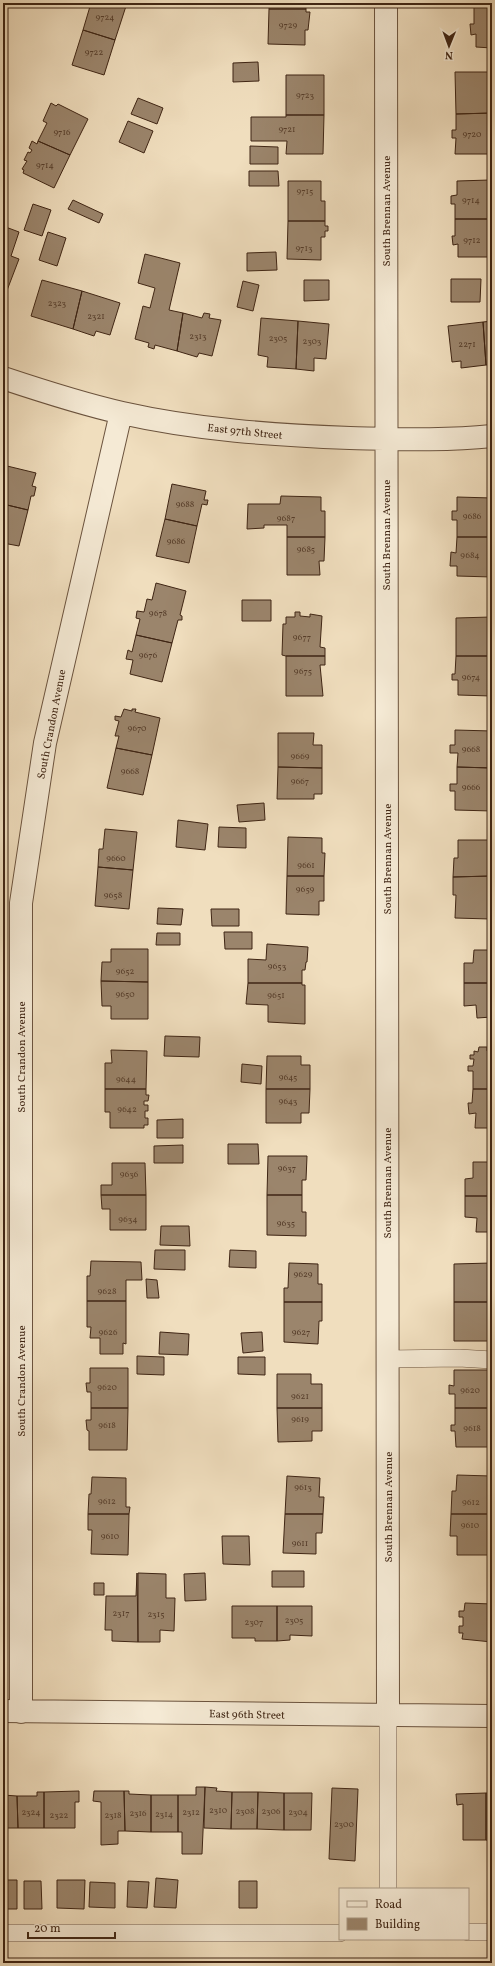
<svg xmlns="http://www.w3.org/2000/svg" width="495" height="1966" font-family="Vollkorn,serif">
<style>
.building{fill:#9b856c;stroke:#3f2514}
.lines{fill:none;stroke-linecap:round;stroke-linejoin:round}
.lane-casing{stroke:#6b533e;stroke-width:18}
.street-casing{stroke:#6b533e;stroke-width:24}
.lane{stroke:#f5ead5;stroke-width:17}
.street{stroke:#f5ead5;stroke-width:22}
.labels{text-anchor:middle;stroke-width:4;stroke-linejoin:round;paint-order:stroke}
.number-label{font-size:9px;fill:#563d2a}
.street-label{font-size:11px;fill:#3f2514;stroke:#f5ead5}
</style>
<rect width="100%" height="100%" fill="#f0debe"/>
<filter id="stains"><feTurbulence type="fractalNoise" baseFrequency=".005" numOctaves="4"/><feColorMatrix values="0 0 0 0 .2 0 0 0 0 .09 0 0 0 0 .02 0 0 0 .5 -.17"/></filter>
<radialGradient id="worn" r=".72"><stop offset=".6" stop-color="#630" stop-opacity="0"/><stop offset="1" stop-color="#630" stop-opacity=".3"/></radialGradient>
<!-- building -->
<path class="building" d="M91,3H127L115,40L83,30Z
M269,3H306V9H269Z
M474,3H492V7H474Z
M474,7H492V48L476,47V34L471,35L470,24H474Z
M269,9H306V12H310L308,30H305V45L268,44Z
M83,30L115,40L104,75L72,65Z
M258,62L259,81L233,82V63Z
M455,72H492V113L456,114Z
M286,75H324V115H286Z
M138,98L163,108L157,124L131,114Z
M51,103L56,106L58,104L88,119L70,155L38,141L47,123L43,121Z
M492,113V154H455L456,138H452V130H456V114Z
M286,115H324L323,154H286L287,141H251V117H286Z
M128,121L153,131L144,153L119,142Z
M32,141L37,144L38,141L70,155L54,188L23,173L24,170L22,169L27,161L24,160L28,152L30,153L32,150L29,148Z
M250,146L278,147V164H250Z
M249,171H278L279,186H249Z
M490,180L491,219H455V204H451V196L457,195V181Z
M288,181H321V201H325V221H288Z
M73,200L103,214L99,223L68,209Z
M33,204L51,210L42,236L24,230Z
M455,219H491L492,257H458V244L453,245L452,236H455Z
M288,221H325V226H328V231H325V237H321V260L287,259Z
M3,226L19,232L11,256L19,259L6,293L3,292Z
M48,232L66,238L57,266L39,260Z
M276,252L277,270L247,271V253Z
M145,254L180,263L169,310L183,313L177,351L155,345L154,349L148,347L149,343L135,339L143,306L150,308L155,288L138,283Z
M451,279H481L480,302H451Z
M42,280L82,291L73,329L31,316Z
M304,280H329V300L304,301Z
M243,281L259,285L253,311L237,307Z
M82,291L120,303L110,335L96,331L94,336L73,329Z
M183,313L202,318L204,313L210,314L209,318L221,320L212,356L199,353L197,357L177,351Z
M261,318L298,321L296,369L267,367L268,357L258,355Z
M298,321L329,324L326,359L314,358V371L296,369Z
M492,321V365H486L483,322Z
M483,322L486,365L461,368V361L452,362L448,326Z
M3,465L36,473L32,486L36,487L34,496H31L28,510L3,504Z
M172,484L206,491L204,500H208L207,505L202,504L197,526L165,519Z
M281,496L321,497V511H325V537H287V525H264V528L247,529L248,504H280Z
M457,497L492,498L490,537H457V520H452V511H457Z
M3,504L28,510L19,546L3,543Z
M165,519L197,526L189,563L156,556Z
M287,537H325L324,561H319L320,575H287Z
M457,537H490V558H492V577L457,576V566H450L451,552L456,553Z
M156,583L186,591L180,615L182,616V620H178L172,643L136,635L140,619L136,618L137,611L144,612L147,599L152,600Z
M242,600H271V621H242Z
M295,612H300V616L310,617V614L322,616L320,647L325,648V656H286L282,655L283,624H286V617H295Z
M491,617V656H456V618Z
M136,635L172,643L162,682L130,674L133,660L126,659L128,650L132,652Z
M286,656H325V665H320L323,696H286Z
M456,656H491V696L458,695V680H452V674H455Z
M124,709L132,711V709H136L135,712L160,718L152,755L116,748L119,736H115L119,721L115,720V716L121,717Z
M455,730L492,731V768L457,767L458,753H450V745H455Z
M278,733H314L313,745H322V768L278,767Z
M116,748L152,755L143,795L107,788Z
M278,767L322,768V794H314V799H277Z
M457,767L492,768V811L455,810V791H450V784H457Z
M264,803L265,820L239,822L237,805Z
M178,820L208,824L205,850L176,847Z
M219,827L246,828V848L218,847Z
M105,829L137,832L133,870L98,867L99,849H103Z
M288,837L322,838V853H325L324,876H287Z
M458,840H492L491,876L453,877L454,858H458Z
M98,867L133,870L129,909L95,906Z
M287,876H324V901H319V915L286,914Z
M491,876L490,919L455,918L456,895H453V877Z
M158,908L183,909L181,925L157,924Z
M211,909H239V926H212Z
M224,932H252V949H225Z
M157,933H180V945H156Z
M267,944L308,947L307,962H306L305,970H302V983H248V959L266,960Z
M111,949H148V982L101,981L102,962H111Z
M474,950H492V983H464V963H473Z
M101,981L148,982V1019H111V1006H102Z
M248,983H302V985H305V1024L268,1022V1005L246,1004Z
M464,983H492V1017L477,1018L476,1005L464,1006Z
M165,1036L200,1037L199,1057L164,1056Z
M479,1047H487V1051H492V1089H473V1071H468V1066H473L474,1059H470V1055H474V1051L478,1052Z
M111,1050L147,1051L146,1089H105V1063H112Z
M267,1056H301V1065H310V1089H266Z
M242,1064L262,1066L261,1084L241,1082Z
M105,1089H146V1095H149L148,1101H144V1105H148V1111H145V1118H148V1125H144V1128H110V1112H105Z
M266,1089H310L309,1113H301V1123H266Z
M473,1089H492V1128H475L476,1113L469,1114L468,1103H472Z
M183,1119V1138H157V1120Z
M228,1144H258L259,1164H228Z
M183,1145V1163H154V1146Z
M268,1156H307L306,1180H302V1195H267Z
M473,1162H492V1196H465V1179L473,1178Z
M112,1163H145L146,1195H101V1185H112Z
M101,1195H146V1230H110V1209H102Z
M267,1195H302V1212H306V1236L267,1235Z
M465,1196H492V1232H476L477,1218L465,1217Z
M161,1226H189L190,1246L160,1245Z
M155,1250H185V1270L154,1269Z
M230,1250L256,1251V1268L229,1267Z
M91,1261L141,1262L142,1280H126V1301H87V1276H90Z
M289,1263L318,1264V1284H322V1302H284V1288H288Z
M491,1263L492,1302H454V1264Z
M146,1279L157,1280L159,1298H147Z
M87,1301H126V1344L123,1343V1354H100V1338H90L91,1327H87Z
M284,1302H322V1321H319L318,1344L284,1342Z
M454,1302H492V1335H490L489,1341H454Z
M160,1332L189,1334L188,1355L159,1354Z
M262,1332L263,1351L243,1353L241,1333Z
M137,1356L164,1357V1375L137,1374Z
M238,1357H265V1375L238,1374Z
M90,1368H128V1408H91V1392H87L86,1383H90Z
M454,1370H489V1382H492L491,1408H455V1394H449V1385L454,1386Z
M277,1374H311V1384H322V1408H277Z
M91,1408H128L127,1450H89V1431L87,1430L86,1420H91Z
M277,1408H322V1431H312V1441L278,1442Z
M455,1408H491V1447H456L455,1431H451V1425H455Z
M457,1475L491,1476L490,1514H451L452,1491H456Z
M287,1476L320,1478L319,1497H324L323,1514H285Z
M92,1477L126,1478V1507H130L129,1514H88L89,1494H91Z
M88,1514H129L128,1555L91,1554L92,1530H88Z
M285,1514H323L322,1533H316V1554L283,1553Z
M451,1514H490L489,1555H457V1536H450Z
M222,1536H249L250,1565L223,1564Z
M272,1571H304V1587H272Z
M137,1573L138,1642L112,1641V1630H105L106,1596H136Z
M138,1573L166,1574V1598H175L174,1631L160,1630V1642H138Z
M205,1573L206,1600L185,1601L184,1574Z
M94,1583H104V1595H94Z
M465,1603L492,1604V1642L462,1639L463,1633H459V1626H463V1617H459V1611H464Z
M232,1606H277V1641H255V1638H232Z
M277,1606H312V1636L290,1635V1640L277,1641Z
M196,1787H205L202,1854H182V1832H178V1795H196Z
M205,1787L217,1788L216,1791L232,1792L231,1829L204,1828Z
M332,1788L358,1789L355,1861L329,1859Z
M79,1791V1802H75V1828H44V1792Z
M94,1791H124L125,1831H118V1844L101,1845V1802L93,1801Z
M124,1791H129V1794L151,1795V1832L125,1831Z
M37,1792H44V1828H18L17,1796H37Z
M232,1792H258L257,1829H231Z
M258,1792L284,1793V1830L257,1829Z
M284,1793H312L311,1830H284Z
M486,1793H492V1842L486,1840Z
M486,1793V1840H463V1804L457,1805L456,1794Z
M3,1795L17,1796L18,1828H3Z
M151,1795H178V1832H151Z
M156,1878L178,1880L176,1908L154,1907Z
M3,1880H17V1909H3Z
M57,1880H85L84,1909L57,1908Z
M24,1881H41L42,1909H24Z
M128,1881L149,1882L147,1908L127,1907Z
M239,1881H257V1908H239Z
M90,1882L115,1883V1908L89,1907Z"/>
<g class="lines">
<defs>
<path id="lane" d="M387,1359L459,1358L492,1360
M388,1889V1716
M468,1932H492
M3,1933H340"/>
<path id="street" d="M386,3L388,1716
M3,378C42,391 82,404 122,413C197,430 274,435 350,438C397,439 445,441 492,436
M3,1711L492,1716
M21,1712V903L45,743L121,413"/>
</defs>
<!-- lane casing -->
<use href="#lane" class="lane-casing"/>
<!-- street casing -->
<use href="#street" class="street-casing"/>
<!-- lane -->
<use href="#lane" class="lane"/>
<!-- street -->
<use href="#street" class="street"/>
</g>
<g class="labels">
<!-- number labels -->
<g class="number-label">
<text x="105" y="20">9724</text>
<text x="288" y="28">9729</text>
<text x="94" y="55">9722</text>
<text x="305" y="98">9723</text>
<text x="287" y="132">9721</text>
<text x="62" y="135">9716</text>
<text x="472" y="137">9720</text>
<text x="45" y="168">9714</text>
<text x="305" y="194">9715</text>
<text x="471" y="203">9714</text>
<text x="472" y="243">9712</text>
<text x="304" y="251">9713</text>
<text x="57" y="306">2323</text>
<text x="96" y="319">2321</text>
<text x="198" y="339">2313</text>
<text x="278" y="341">2305</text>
<text x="312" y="344">2303</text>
<text x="467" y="347">2271</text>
<text x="185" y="507">9688</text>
<text x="472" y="519">9686</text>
<text x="286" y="521">9687</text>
<text x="176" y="544">9686</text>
<text x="306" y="552">9685</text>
<text x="470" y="558">9684</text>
<text x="158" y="616">9678</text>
<text x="302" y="640">9677</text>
<text x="148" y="658">9676</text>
<text x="303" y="674">9675</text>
<text x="471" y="680">9674</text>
<text x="137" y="731">9670</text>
<text x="471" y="752">9668</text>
<text x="300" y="759">9669</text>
<text x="130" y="774">9668</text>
<text x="300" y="784">9667</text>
<text x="471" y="790">9666</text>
<text x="116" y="861">9660</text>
<text x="306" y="868">9661</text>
<text x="305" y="892">9659</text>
<text x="113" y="898">9658</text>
<text x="277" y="969">9653</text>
<text x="125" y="974">9652</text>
<text x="125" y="997">9650</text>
<text x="276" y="998">9651</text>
<text x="288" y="1080">9645</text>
<text x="126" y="1082">9644</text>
<text x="288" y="1104">9643</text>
<text x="127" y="1112">9642</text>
<text x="287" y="1171">9637</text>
<text x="129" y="1177">9636</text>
<text x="128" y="1222">9634</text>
<text x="286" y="1226">9635</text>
<text x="303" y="1277">9629</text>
<text x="107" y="1294">9628</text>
<text x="108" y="1335">9626</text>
<text x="301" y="1335">9627</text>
<text x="107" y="1390">9620</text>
<text x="470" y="1393">9620</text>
<text x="300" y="1399">9621</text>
<text x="300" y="1422">9619</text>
<text x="107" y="1428">9618</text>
<text x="472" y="1431">9618</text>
<text x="303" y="1490">9613</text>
<text x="107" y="1504">9612</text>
<text x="471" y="1505">9612</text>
<text x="470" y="1528">9610</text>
<text x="110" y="1539">9610</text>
<text x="300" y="1546">9611</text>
<text x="121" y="1616">2317</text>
<text x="156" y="1617">2315</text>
<text x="294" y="1623">2305</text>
<text x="254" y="1625">2307</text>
<text x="218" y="1813">2310</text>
<text x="245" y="1814">2308</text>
<text x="271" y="1814">2306</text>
<text x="31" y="1815">2324</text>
<text x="191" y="1815">2312</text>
<text x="298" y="1815">2304</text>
<text x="138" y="1816">2316</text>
<text x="164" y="1817">2314</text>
<text x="59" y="1818">2322</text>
<text x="113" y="1818">2318</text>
<text x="344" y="1827">2300</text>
</g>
<!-- street labels -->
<g class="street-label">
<text transform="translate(386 211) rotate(-90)" y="4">South Brennan Avenue</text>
<text transform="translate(245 431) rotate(6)" y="4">East 97th Street</text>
<text transform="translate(386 535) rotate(-90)" y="4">South Brennan Avenue</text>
<text transform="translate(51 724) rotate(-79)" y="4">South Crandon Avenue</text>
<text transform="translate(387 859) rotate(-90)" y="4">South Brennan Avenue</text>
<text transform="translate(21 1057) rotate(-90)" y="4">South Crandon Avenue</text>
<text transform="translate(387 1183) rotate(-90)" y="4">South Brennan Avenue</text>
<text transform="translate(21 1381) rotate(-90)" y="4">South Crandon Avenue</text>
<text transform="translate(388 1507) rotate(-90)" y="4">South Brennan Avenue</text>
<text transform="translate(247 1714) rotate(1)" y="4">East 96th Street</text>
</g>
</g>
<!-- margin -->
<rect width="495" height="1966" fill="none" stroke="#f0debe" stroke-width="16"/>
<rect x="4" y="4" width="487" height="1958" fill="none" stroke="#3f2514" stroke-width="2"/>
<rect x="8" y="8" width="479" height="1950" fill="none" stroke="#3f2514"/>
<!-- legend -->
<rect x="339" y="1888" width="130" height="52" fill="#f5ead5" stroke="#ac9b88"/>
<rect x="347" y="1901" width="20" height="6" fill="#f5ead5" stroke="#ac9b88"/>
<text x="375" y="1908" font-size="12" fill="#3f2514">Road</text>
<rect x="347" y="1918" width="20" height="12" fill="#9b856c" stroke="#ac9b88"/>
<text x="375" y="1928" font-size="12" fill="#3f2514">Building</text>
<!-- north arrow -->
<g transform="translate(449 46) rotate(181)" stroke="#f5ead5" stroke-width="3" paint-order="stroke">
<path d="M0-3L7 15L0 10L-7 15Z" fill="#3f2514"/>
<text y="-6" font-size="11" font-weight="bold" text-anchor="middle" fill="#3f2514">N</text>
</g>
<!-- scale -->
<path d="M28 1932v6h87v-6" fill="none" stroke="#3f2514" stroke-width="2"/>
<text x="34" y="1932" font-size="12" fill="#3f2514" stroke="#f5ead5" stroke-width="3" paint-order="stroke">20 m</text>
<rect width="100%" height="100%" filter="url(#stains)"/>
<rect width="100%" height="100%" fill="url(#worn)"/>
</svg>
